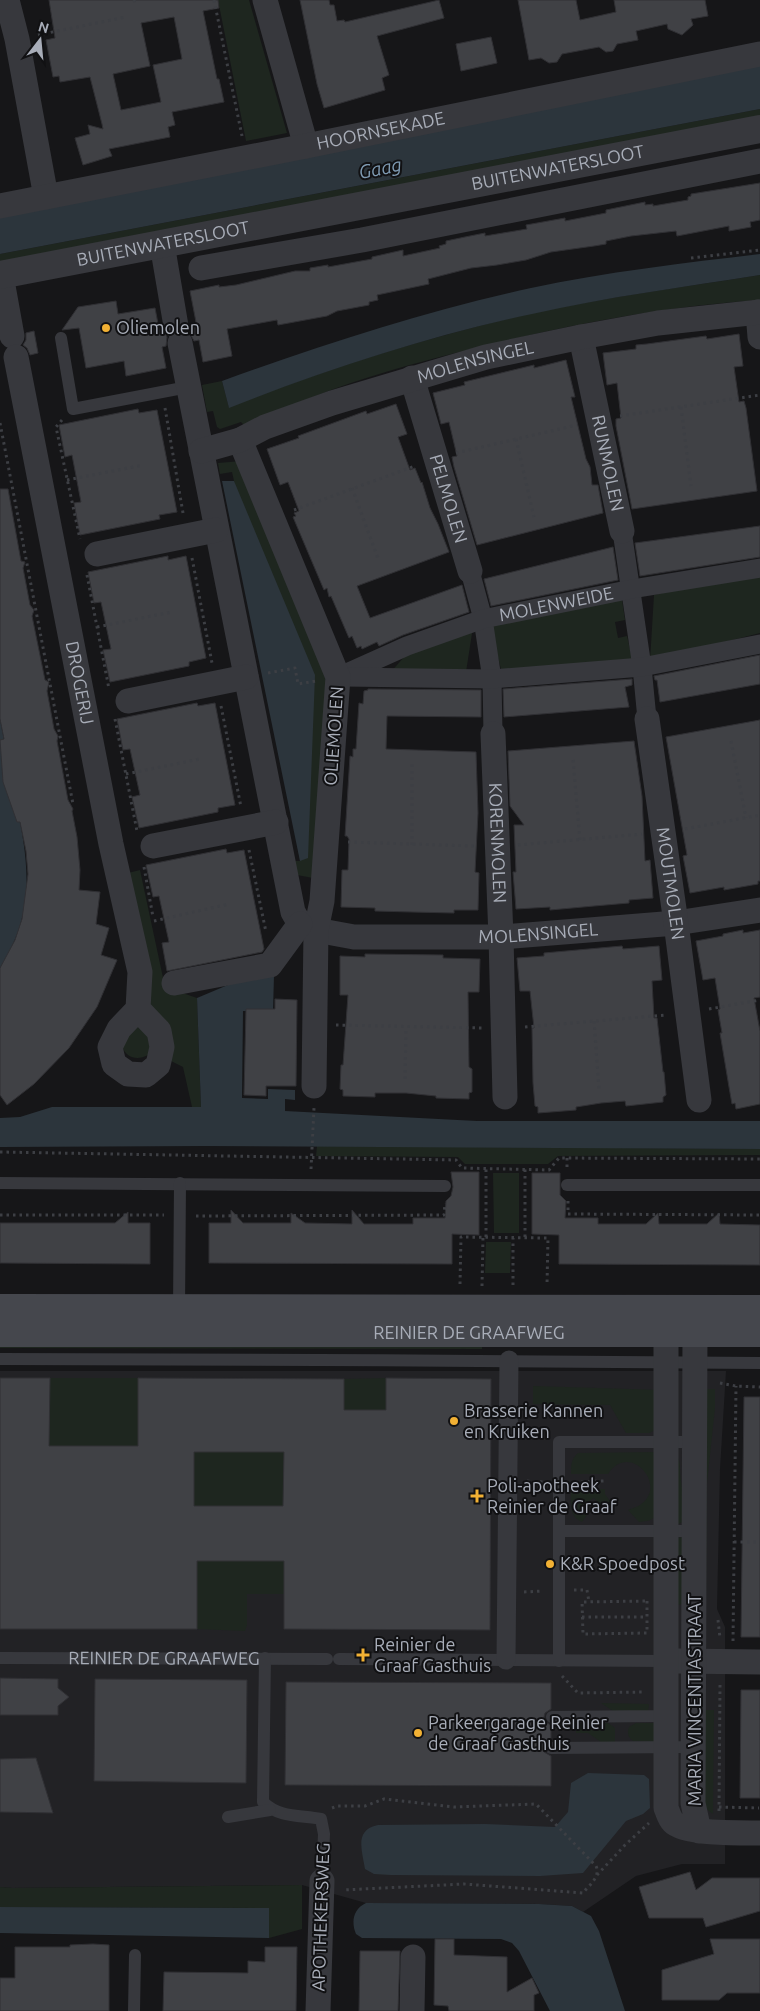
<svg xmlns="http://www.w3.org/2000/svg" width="760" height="2011" font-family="Ubuntu,sans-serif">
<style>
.built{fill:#222225}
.green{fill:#1e261f}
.water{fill:#2c353c}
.building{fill:#404145;stroke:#303034;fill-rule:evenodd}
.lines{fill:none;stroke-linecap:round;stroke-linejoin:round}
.path{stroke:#3d3f44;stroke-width:3;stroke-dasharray:2.5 4;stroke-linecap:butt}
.service{stroke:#37383d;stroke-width:12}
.pedestrian{stroke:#37383d;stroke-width:19}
.minor{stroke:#37383d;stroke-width:25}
.tertiary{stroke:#37383d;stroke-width:28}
.secondary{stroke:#45474d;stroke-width:28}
.poi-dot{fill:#f2b134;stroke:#111113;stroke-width:2}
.labels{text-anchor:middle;stroke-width:4;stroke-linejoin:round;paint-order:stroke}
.street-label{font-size:18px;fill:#a8adb8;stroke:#111113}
.poi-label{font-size:18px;fill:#a8adb8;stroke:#111113;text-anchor:start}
.water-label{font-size:19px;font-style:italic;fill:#7f9bb3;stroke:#111113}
</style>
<rect width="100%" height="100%" fill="#161618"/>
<!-- built -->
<path class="built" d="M0,1371H726L720,1469L717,1609L725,1627V1864H682L636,1876L583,1912L572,1906L539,1904L366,1903L302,1885L12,1888L0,1887Z"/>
<!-- green -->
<path class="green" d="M218,0H249L287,133L246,141Z
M760,109V116L0,264V254Z
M760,275V300C666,306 572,324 480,347C430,359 380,372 331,390C302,401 273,414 244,425L241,422L220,429L217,427L213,411L207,412L202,385L222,381L229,407C326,369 431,336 533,313C607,297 684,287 760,275Z
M242,461L328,676L313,878L297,875L294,861H300L234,481L232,472L220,474L218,463Z
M760,571V633L650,661L654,595Z
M622,600L625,620L615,622L618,638L627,636L633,662L502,673L489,622Z
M473,627L466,672L390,673L411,649Z
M140,870L165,987L197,998L201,1107H192L183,1067L167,1059L150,1007L124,874Z
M135,1027H140L152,1036L148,1055C137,1061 127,1058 122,1047Z
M317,1146L760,1149V1155L558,1156L548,1164H465L458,1157L316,1156Z
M493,1173H519V1233H494Z
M486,1242H511L510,1273H485Z
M0,1338L482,1347V1349L0,1348Z
M50,1378H138V1446H49Z
M387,1378L386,1458H344V1379Z
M533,1386L662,1390L657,1429L649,1433H626L610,1405L533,1404Z
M700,1389H715V1408L707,1483L706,1602Z
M194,1452H284V1506H194Z
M659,1452L657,1515C652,1521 647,1521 639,1522L628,1510C678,1497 632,1437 608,1474H571C571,1465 571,1459 578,1453Z
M676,1454C682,1463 679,1471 681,1481C683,1499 689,1502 685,1521L676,1525Z
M571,1489H605V1494L612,1504L601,1506L594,1498L581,1506L587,1515L582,1522C568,1516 571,1503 571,1489Z
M688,1537V1604L673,1605L672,1538Z
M197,1561H284V1594H247V1625L245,1631L197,1629Z
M601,1703L649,1704L648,1712L613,1711Z
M699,1710H714L713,1814L705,1808Z
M608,1723L615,1728V1742H601L588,1733H576V1724Z
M636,1723H661V1742L633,1741C628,1737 627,1733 629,1727Z
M302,1885V1929L269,1938V1908L0,1907V1887L12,1888Z"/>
<!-- water -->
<path class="water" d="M760,65V109L0,254V218Z
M760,254V275C684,287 607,297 532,314C429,336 328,369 229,408L222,381C324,344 426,311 531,288C606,272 684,263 760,254Z
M222,481H234L315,675L308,858L300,861Z
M0,719C5,747 11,774 16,802C29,864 36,911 0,968Z
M274,975L273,1011H243L242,1098L268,1099V1089L295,1090V1100L285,1099V1111L477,1121H760V1149L204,1146L0,1147V1118L20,1117L52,1107H201L197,998L235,982Z
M588,1773L644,1775L649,1779L650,1808L643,1814L626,1821L583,1873L540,1876L391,1875L374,1874L365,1869C362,1850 354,1830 378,1825L485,1824L555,1827L568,1812L571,1783Z
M366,1903L539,1904L572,1906L591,1916L599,1931L625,2011H550L519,1951L512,1943L501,1939L362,1938L356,1934C351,1922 353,1909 366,1903Z
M0,1907L269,1908V1938L0,1933Z"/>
<!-- building -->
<path class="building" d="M49,0H218L219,8L203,11L217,79H219L224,102L172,112L175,125L168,127L170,137L109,149L112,156L83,165L75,138L90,134L88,125L103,129L102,124L90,77L60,82L59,76L53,77L46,40L55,38ZM174,17L182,59L153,65L161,102L121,110L113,74L150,66L141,23Z
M300,0H329L330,5H334L337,21L344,20L345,22L439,0L444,18L377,36L389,75L382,78L385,90L324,108L317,84Z
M518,0H576L580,20L616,12L614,0H705L708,16L691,19L693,25L682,35L668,29L667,24L636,31L638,40L617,44L613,51L606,52L599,47L562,54L557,62L549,63L541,58L529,60Z
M491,37L497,63L461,71L456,44Z
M760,183V220L750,222L751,227L729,231V226L677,236L676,231L631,236L606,241V244L594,246L551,252L526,260L497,265L471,268L428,279L429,284L377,295L378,300L369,302V305L337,311L327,316L278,325L277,320L227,329L232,356L203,362L199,340L194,341L189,332L190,324L196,322L190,291L219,285V287L236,285L295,271H310V268L328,265V267L372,259V257L403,250V256L440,248L439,246L446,244V241L465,237L485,233V236L527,229L526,225L565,218V221L606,213V210L645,202V205L653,204V206L688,200V197L691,196V194Z
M116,301L118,314L155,308L159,329L162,328L167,337L166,346L162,347L166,368L126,376L124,361L86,368L79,328L62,330L78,307Z
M34,331L38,353L30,355L27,348L23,345L26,340V333Z
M739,334L743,366L734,367L739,402L744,401L746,408L757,491L632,509L616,426V419L621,418L617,383L607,385L603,353L636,349V345L647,344L706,336L707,339Z
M566,360L575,397H571L586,459L590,467L592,485H598L603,513L477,545L454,467L452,457L457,456L449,422L441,424L433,393L465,385L464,382L534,365V368Z
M396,404L407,434L398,437L410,470L415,468L421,483L422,482L430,508L438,524L449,552L357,586L370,618L462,585L469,612L403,635L379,646L377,642L362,649L361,646L357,648L352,636L349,638L331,596L329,597L327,588L324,590L293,517L296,516L294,513L299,511L288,482L280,485L267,449L299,438L298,436L366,411L367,414Z
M138,409L139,413L157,410L177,512L159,515L160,519L80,535L74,503L81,502L72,455L65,457L59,425Z
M0,489H8L21,561L25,562L23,568L30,605L34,610L32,616L45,680L49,682L47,691L50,707L54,729L58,736L57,741L68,800L73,809L72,811L77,837L80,870L79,890L100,892L96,924L109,928L101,955L117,960L97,1007L69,1048L34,1084L7,1105L0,1095V968L15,940L22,919L28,874L26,851L20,822H17L3,782L0,740L4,739L0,719Z
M760,526V557L640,576L635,543Z
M613,547L618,580L491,606L484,579Z
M168,556V560L186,556L206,658L189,662V666L110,682L103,650L111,649L101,602L94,603L88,572Z
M760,655V684L660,702L657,680H655L654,676Z
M632,679V685L625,687L629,707L504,717L503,689Z
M368,689L481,690V717L387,716L386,749L476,752L478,813L475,872L479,873L478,910H454V913L412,912L375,911V908L341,907L342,870H348L349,839L347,836H345L350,756L353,757V749H356L359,703L363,704L364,691L368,690Z
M197,703L198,706L215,703L235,805L218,808V812L139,828L132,797L140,795L130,749L123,750L117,719Z
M760,720V881H758V884L724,890V887L690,893L683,856L687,855L666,737Z
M634,741L642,796L645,861L650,860L653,898L629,900V903L594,906L550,910V907L516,909L513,872H516L514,825H524L510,806L508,751Z
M226,849L227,853L244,850L264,949L262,952L167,971L162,943L169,942L159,896L153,897L146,865Z
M743,930V933L760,930V997L754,998L760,1031V1104L736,1109L735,1103L732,1104L729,1087L720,1033H722L718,1010L720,1009L715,978L703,980L696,941L723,936V934Z
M622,946L623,949L659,946L662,980L652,981L654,1018H657L663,1072H664L666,1095L663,1097V1102L626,1106L625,1101L601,1103L576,1107V1110L538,1113V1107L535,1106L533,1083L532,1028H534L530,991H520L517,958L544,956V953Z
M365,954L443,955V958L480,959L479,992H468L469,1067L472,1069V1092L469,1093V1099L436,1098V1096L406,1093H375V1097L343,1096V1090L340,1089L341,1065H343L348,995H340V956L365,957Z
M275,999L297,1000L296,1086H266V1096L244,1095L246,1009H275Z
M451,1172H479V1235L452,1234V1264L209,1263V1223H231V1210L243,1223H291V1213L305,1223L352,1224V1210L364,1224H413V1218H445L446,1201L451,1196L453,1187Z
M532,1173H560V1195L566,1201L565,1218H598V1224H646L658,1213L659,1224H707L719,1213L720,1224L760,1225V1265L559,1264V1235L532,1234Z
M128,1212V1223H150V1264L0,1263V1223H115Z
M0,1378H50L49,1446H138V1378L344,1379V1410H386V1378L491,1379L490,1630L284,1629V1561H197V1629H0ZM194,1452H284L283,1506H194Z
M744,1397H760V1637H741Z
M0,1678L58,1679V1688L69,1697L58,1706V1715H0Z
M95,1679L247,1680L246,1783L94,1781Z
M286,1682L551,1683V1709L545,1713L544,1717L545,1722L551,1725V1740L546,1741L543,1748L544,1752L551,1756V1786L285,1785Z
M741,1690H760V1798H740Z
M36,1758L53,1813L0,1812V1759Z
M690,1872L696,1890L712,1878H760V1911L706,1927L703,1918H649L639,1887Z
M435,1939H454V1955L507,1957V1992L532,1978L539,1993L534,1995V2011H449L448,2006L434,2005Z
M710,1939H760V1993H727L719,2000H662V1970L714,1954Z
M93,1944L109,1945V2011H0V1978H15V1947H70V1945Z
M265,1947H297L296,2011H163L164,1972L248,1973V1961L265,1962Z
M360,1951H400L398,2011H359Z"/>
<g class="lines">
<!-- path -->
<path class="path" d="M134,0L135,4
M214,0L242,136
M38,35L126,17
M691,258L760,250
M681,407L691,486
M165,408L183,513
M620,416L760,395
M62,420L56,427L80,539
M0,423L73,804
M516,439L534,517
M456,453L577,425
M67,480L143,465
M352,488L379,561
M294,510L415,466
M192,558L212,663
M87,575L109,689
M97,627L172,612
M268,673L295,668L298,684L316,681
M221,706L241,807
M115,719L137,831
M731,741L746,818
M573,760L580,840
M126,774L200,759
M685,829L760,815
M348,842L474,846
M412,845V763
M518,845L642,834
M249,850L266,932
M144,867L153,917
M154,921L229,904
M709,1009L760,1000
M594,1021L599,1089
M336,1025L482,1028
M525,1027L666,1015
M405,1079L406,1027
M0,1152L456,1160L462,1168L549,1170L559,1158L760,1159
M567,1158V1170
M311,1169L314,1108
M568,1201V1214L760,1215
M0,1215H164
M196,1216L444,1215L445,1203
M486,1237V1168
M525,1237V1169
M460,1284L461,1237L548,1238L547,1285
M513,1285V1238
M482,1286L483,1237
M720,1383L736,1386L760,1387
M527,1481L544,1482
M575,1482L604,1481
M734,1542H760
M574,1590H587L589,1602
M524,1592L543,1591
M647,1601V1633L583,1634L582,1602Z
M582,1617H644
M718,1620L720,1638
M733,1641L736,1386
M562,1676L578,1693L644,1692
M719,1807L759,1808
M332,1808L337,1806H365L384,1799L454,1807L536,1804L596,1866C601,1877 589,1885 583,1893L464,1884L343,1890
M719,1811L720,1685
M597,1875L625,1845L649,1823"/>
<!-- service -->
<g class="service">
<path d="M61,338L73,409L188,387"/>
<path d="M0,1183L445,1186"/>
<path d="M567,1185H760"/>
<path d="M179,1310L180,1183"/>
<path d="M0,1359C253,1359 507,1361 760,1363"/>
<path d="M559,1531H695"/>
<path id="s1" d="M0,1658L327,1659"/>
<path d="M265,1658L263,1802C279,1818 300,1815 321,1819L324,1834L322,1881"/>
<path d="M339,1659L667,1661"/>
<path d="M559,1661V1442H696"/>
<path d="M552,1717L656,1716L665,1710"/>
<path d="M551,1748L683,1747L694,1741"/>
<path d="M228,1817L270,1810"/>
<path d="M134,2011L135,1955"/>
</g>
<!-- pedestrian -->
<g class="pedestrian">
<path d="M622,531L642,667L647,719"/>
<path d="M470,571L483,619L492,679L493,734"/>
<path id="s2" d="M338,677L407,646L483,619L632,589L760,568"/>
<path d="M344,677L492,679L642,667L760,644"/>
<path d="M506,1660L509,1360"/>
</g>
<!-- minor -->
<g class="minor">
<path d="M7,0L17,39L46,197"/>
<path d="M265,0L306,146"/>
<path id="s3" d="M0,206L306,146L760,54"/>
<path d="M162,244L176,326"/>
<path d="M201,268L362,240L760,161"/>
<path d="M1,275L12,336"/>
<path d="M758,312L760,337"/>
<path id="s4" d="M581,337L622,531"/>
<path id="s5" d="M180,343L293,912L300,924L316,930L354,937H501L676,923L760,910"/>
<path id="s6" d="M16,357L111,844L140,972L138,1009L119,1029L110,1047L114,1064L128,1074L146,1075L158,1065L162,1047L159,1031L138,1009"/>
<path id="s7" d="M412,378L470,571"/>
<path d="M240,440L338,677L322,901L316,930L314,1086"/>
<path id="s8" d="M201,451L240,440L265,427L332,403L486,357L581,337L658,323L760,312"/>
<path d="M97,554L216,530"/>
<path d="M128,701L246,677"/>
<path id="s9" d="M647,719L676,923L699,1100"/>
<path id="s10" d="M493,734L501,937L505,1097"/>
<path d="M153,846L276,822"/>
<path d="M174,983L270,965L300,924"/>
<path d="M678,1661L760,1662"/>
<path d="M699,1831L693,1803L695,1334L683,1309L666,1334V1808C668,1812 669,1818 673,1822C684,1834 742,1833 760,1833"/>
<path d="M318,2011L322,1881"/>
<path d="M412,2011L413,1957"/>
</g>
<!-- tertiary -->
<path class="tertiary" id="s11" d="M0,275L760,129"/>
<!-- secondary -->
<g class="secondary">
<path d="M0,1308L760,1309"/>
<path id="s12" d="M0,1333H760"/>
</g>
</g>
<!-- markers -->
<g class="poi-dot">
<circle cx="106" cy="328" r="5"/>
<circle cx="454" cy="1421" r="5"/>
<path d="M474.5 1488.5h5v5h5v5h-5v5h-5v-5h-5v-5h5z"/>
<circle cx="550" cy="1564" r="5"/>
<path d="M360.5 1647.5h5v5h5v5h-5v5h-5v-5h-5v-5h5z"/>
<circle cx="418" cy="1733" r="5"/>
</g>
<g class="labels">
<!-- street labels -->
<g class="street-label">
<text dy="6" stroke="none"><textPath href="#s3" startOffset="388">HOORNSEKADE</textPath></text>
<text dy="6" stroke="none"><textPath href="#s11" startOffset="568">BUITENWATERSLOOT</textPath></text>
<text dy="6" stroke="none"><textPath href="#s11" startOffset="166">BUITENWATERSLOOT</textPath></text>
<text dy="6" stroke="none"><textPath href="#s8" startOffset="289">MOLENSINGEL</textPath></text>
<text dy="6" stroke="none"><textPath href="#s4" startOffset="129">RUNMOLEN</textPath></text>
<text dy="6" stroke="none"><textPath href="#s7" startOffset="126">PELMOLEN</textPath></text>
<text dy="6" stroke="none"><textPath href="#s2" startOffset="231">MOLENWEIDE</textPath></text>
<text dy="6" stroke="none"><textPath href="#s6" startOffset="332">DROGERIJ</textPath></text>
<text transform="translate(334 736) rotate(-86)" y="6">OLIEMOLEN</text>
<text dy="6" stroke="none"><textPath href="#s10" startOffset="109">KORENMOLEN</textPath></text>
<text dy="6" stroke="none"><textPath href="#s9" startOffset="166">MOUTMOLEN</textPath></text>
<text dy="6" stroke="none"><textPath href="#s5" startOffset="834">MOLENSINGEL</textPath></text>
<text dy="6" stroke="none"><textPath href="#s12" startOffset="469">REINIER DE GRAAFWEG</textPath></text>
<text dy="6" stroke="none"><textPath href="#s1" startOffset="164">REINIER DE GRAAFWEG</textPath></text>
<text transform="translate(695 1700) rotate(-90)" y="6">MARIA VINCENTIASTRAAT</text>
<text transform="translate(321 1917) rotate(-88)" y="6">APOTHEKERSWEG</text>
</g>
<!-- poi labels -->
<g class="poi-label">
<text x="116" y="334">Oliemolen</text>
<text x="464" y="1417">Brasserie Kannen<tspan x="464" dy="21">en Kruiken</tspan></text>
<text x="487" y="1492">Poli-apotheek<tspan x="487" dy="21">Reinier de Graaf</tspan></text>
<text x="560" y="1570">K&amp;R Spoedpost</text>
<text x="374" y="1651">Reinier de<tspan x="374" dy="21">Graaf Gasthuis</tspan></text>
<text x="428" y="1729">Parkeergarage Reinier<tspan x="428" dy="21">de Graaf Gasthuis</tspan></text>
</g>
<!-- water labels -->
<g class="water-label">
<text transform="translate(380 168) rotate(-11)" y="7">Gaag</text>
</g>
</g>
<!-- north arrow -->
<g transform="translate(40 40) rotate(16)" stroke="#111113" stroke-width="4" paint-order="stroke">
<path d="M0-4L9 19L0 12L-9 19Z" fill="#a8adb8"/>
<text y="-8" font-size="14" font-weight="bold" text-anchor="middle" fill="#a8adb8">N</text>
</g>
</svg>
